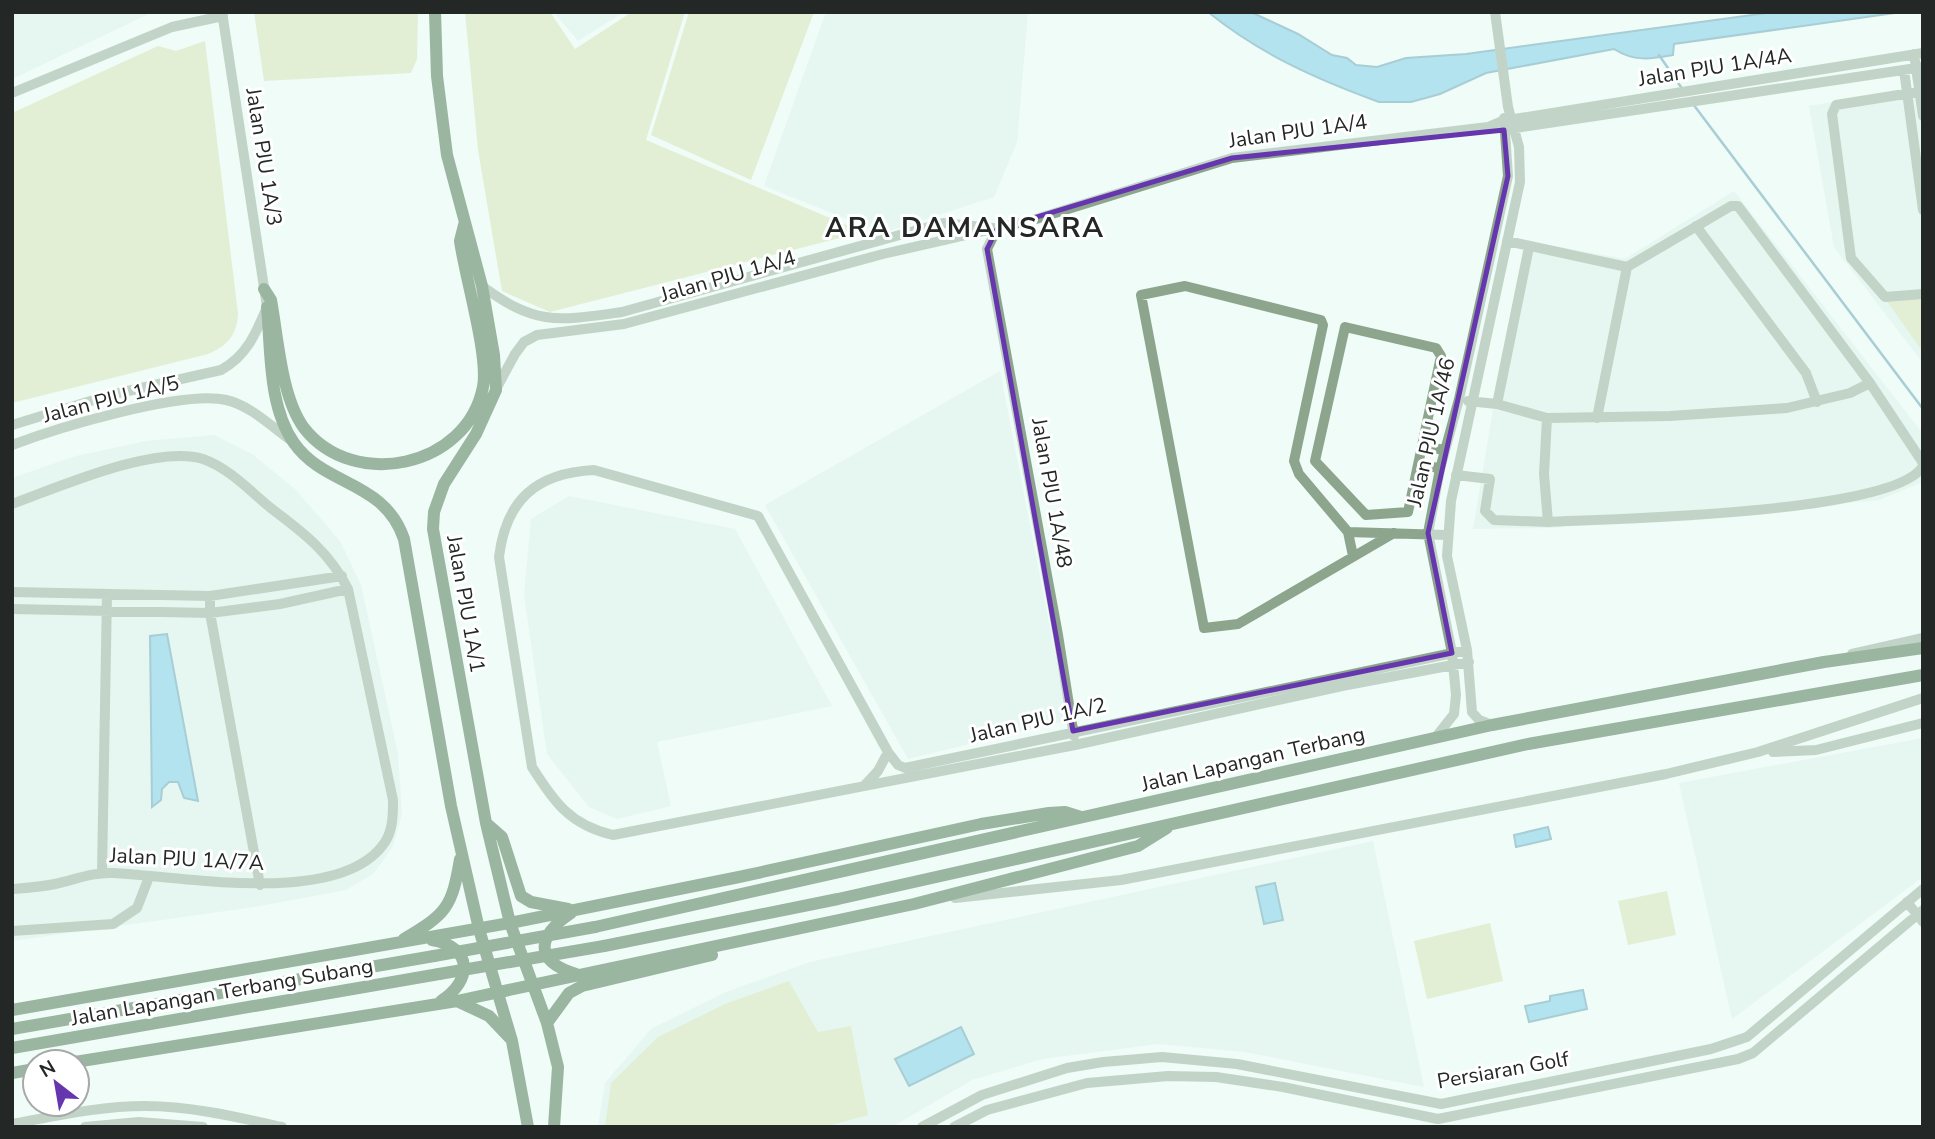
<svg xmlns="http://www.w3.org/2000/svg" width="1935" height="1139" font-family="'Nunito Sans',sans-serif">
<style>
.built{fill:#dbf1e8}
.green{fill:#d2e0ab}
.water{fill:#68c6e3;stroke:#5396aa;stroke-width:2}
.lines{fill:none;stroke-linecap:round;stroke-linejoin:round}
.stream{stroke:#5396aa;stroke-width:2.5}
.minor{stroke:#8da58d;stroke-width:10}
.major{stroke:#345f35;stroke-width:12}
.major-bridge{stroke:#345f35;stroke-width:12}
.marked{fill:none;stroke:#6536ad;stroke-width:5;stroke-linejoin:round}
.labels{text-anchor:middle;stroke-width:6;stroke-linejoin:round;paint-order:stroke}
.street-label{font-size:21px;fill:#232725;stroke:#fff}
.district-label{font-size:28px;font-weight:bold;letter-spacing:2px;fill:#232725;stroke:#fff}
</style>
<rect width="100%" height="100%" fill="#effcf7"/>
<!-- built -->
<path class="built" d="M12,12H153L12,79Z
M554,12H624L578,41Z
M826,12H1028L1017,142L994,197L892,230L872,229L764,186Z
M1923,87V363L1834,247L1809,106Z
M1734,191L1923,434V482L1879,500L1552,528L1473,529L1495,398L1527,241L1625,259Z
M1000,371L1068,720L908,759L765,505Z
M214,435L252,454L296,490L340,541L361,585L398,754L402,814L393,846L374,873L346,890L254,907L12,941V478L76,456L146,441Z
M569,496L735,529L832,706L657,742L671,806L617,819L589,807L547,754L524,595L531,519Z
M1923,738V877L1732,1019L1679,783Z
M1373,841L1424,1087L1245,1052L1158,1044L1042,1059L972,1080L892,1127H598L605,1083L651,1029L726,992L810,962Z"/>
<!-- green -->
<path class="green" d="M254,12H418L417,59L411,73L264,81Z
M465,12H550L575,49L632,12H685L646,140L863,232L550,312L502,291L478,150Z
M689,12H814L751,180L651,135Z
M205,41L238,314C237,335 227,346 208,354L12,403V113L158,46L176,51Z
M1923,295V352L1886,300Z
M1667,891L1676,935L1628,945L1618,901Z
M1490,923L1503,981L1427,999L1414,941Z
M789,981L818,1032L851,1026L868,1115L824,1127H605L611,1083L658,1037L725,1004Z"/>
<!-- water -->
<path class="water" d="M1208,12H1251L1298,34L1332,55L1347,58L1356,65L1377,67L1406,58L1466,54L1774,12H1902L1674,44L1673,55C1651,59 1634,62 1614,49L1486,73L1440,94L1411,102H1379C1316,79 1260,54 1208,12Z
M167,634L198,801L184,798L178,782H169L162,789L161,800L152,807L150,636Z
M1548,827L1551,839L1516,847L1514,835Z
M1275,883L1283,920L1264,924L1256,887Z
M1583,990L1587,1009L1529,1022L1525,1006L1550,1001V996Z
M961,1027L974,1054L909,1086L895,1059Z"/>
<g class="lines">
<!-- stream -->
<path class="stream" d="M1659,55L1683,90
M1693,104L1923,409"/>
<!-- minor -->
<path class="minor" d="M1914,54L1923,116
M1904,70L1923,210
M1923,91L1836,105L1832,114L1851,258L1885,297L1923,294
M12,93L172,27L223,16
M1509,129L1923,67
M1696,226L1806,373L1817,402
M997,229L987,249L1058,635L1074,736
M1507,241L1627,267L1731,206H1738L1870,383L1923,463
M482,286C536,326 557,321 622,312L943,223L993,228
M1345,327L1436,348L1441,356L1408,512L1366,515L1315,461Z
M496,389L515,354L524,342L537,335L624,324L883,254L1036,219L1232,158L1488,127L1502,121L1923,53
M1468,401L1497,404L1547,418L1670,416L1787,408L1850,393L1870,383
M1497,404L1529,247
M1547,418L1544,474L1548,522C1608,519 1896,514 1923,466
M1597,418L1627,267
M12,425L110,395L221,370C247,356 256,333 267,307L222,12
M12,445C57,428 182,390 226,400C249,405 270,425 289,439
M1423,446L1444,450
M1420,463L1440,469
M1456,475L1490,479L1485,511L1494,520L1548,522
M12,504C59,487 156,444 203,459C229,468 251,492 272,509C304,533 330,553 348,589L393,800C393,814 393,830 385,842C342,908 180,876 113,873C93,872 74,880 55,884C41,887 26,888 12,889
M1348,532L1446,535
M1353,556L1348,532L1299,474L1294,461L1323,325L1321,320L1185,286L1141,295L1204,628L1238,624L1394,533
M12,592L210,596L342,576
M210,596V613L260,885
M12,609L210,613L280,604L348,589
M1467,650L905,768L898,765L888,752L758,516L594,470C536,473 506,500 499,557L532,767C554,802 570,825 613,835L1075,745L1342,686L1469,662
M1852,654L1923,638
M1492,725L1479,720L1472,712L1467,650L1447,556L1451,501L1520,182L1519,147L1508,107L1495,12
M1435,738L1454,714L1456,695L1452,653L1428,533L1440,469L1459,399L1508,176L1504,118
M1773,752L1816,750L1923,723
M865,785L878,771L888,752
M102,873L107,594
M955,898L1121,880L1666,774L1758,752L1923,698
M1907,902L1923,922
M12,931L113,924L137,908L149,877
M12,1124C56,1116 100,1106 145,1106C191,1106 237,1117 282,1127
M85,1127L139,1122L203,1127
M922,1127L982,1095L1067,1068L1103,1062L1162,1057L1237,1064L1441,1104L1711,1049L1747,1037L1923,889
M954,1127L987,1110L1087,1083L1168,1076L1216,1077L1283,1087L1438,1119L1738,1059L1753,1053L1923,910"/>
<!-- major -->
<path class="major" d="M435,12L437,76L447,155L482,286L494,355L496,390L476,434L444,484L434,512L433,529L486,823L510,923L547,1023L558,1067L554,1127
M264,289L271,300C278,337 281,397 304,428C353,491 467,468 483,387C489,356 465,277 460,241L464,225
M267,307C271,350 268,406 294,443C325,487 384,480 404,539L451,806L479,929L512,1041L528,1127
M486,823L502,837L521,896L531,902L568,909
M571,913C538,935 532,961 576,974
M595,927L1492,725L1824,662L1923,648
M404,939C446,914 452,908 460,859
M432,940C473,947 473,980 441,1001
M604,946L838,899L1528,744L1923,675
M457,1001L489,1016L510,1038
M12,1010L510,923L739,877L981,824L1049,813L1065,812L1081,817
M547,1023L569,993L582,986L712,955
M12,1029L434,956
M12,1048L439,974
M75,1062L457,1001L914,904L1138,846L1167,828
M12,1073L35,1069"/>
<!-- major-bridge -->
<path class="major-bridge" d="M434,956L595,927
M439,974L604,946"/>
</g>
<!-- marked area -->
<path d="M0 0H1935V1139H0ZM1504,130L1508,176L1428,533L1452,653L1073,731L987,249L997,229L1232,158Z" fill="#effcf7" fill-opacity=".55" fill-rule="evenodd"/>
<path class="marked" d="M1504,130L1508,176L1428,533L1452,653L1073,731L987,249L997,229L1232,158Z"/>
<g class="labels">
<!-- street labels -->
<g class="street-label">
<text transform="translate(1715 67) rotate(-9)" y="7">Jalan PJU 1A/4A</text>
<text transform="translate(1298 131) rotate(-8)" y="7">Jalan PJU 1A/4</text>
<text transform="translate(264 157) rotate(81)" y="7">Jalan PJU 1A/3</text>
<text transform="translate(728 276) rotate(-16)" y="7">Jalan PJU 1A/4</text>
<text transform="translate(111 399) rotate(-14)" y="7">Jalan PJU 1A/5</text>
<text transform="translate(1431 432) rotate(-77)" y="7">Jalan PJU 1A/46</text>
<text transform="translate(1052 493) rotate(80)" y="7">Jalan PJU 1A/48</text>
<text transform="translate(466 604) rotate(80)" y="7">Jalan PJU 1A/1</text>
<text transform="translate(1038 720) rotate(-13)" y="7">Jalan PJU 1A/2</text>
<text transform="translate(1253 759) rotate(-13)" y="7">Jalan Lapangan Terbang</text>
<text transform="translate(187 859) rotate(3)" y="7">Jalan PJU 1A/7A</text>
<text transform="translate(222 992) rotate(-10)" y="7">Jalan Lapangan Terbang Subang</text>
<text transform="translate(1503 1070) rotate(-10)" y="7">Persiaran Golf</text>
</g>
<!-- district labels -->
<g class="district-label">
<text x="965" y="237">ARA DAMANSARA</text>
</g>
</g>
<!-- border -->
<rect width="1935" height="1139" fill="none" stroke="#232725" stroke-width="28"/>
<!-- north arrow -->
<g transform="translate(56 1083) rotate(329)"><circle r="33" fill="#ffffff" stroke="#a7a9a8" stroke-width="2"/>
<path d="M0-5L12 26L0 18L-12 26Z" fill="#6536ad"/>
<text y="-10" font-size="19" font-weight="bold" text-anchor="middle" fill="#232725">N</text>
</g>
</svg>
